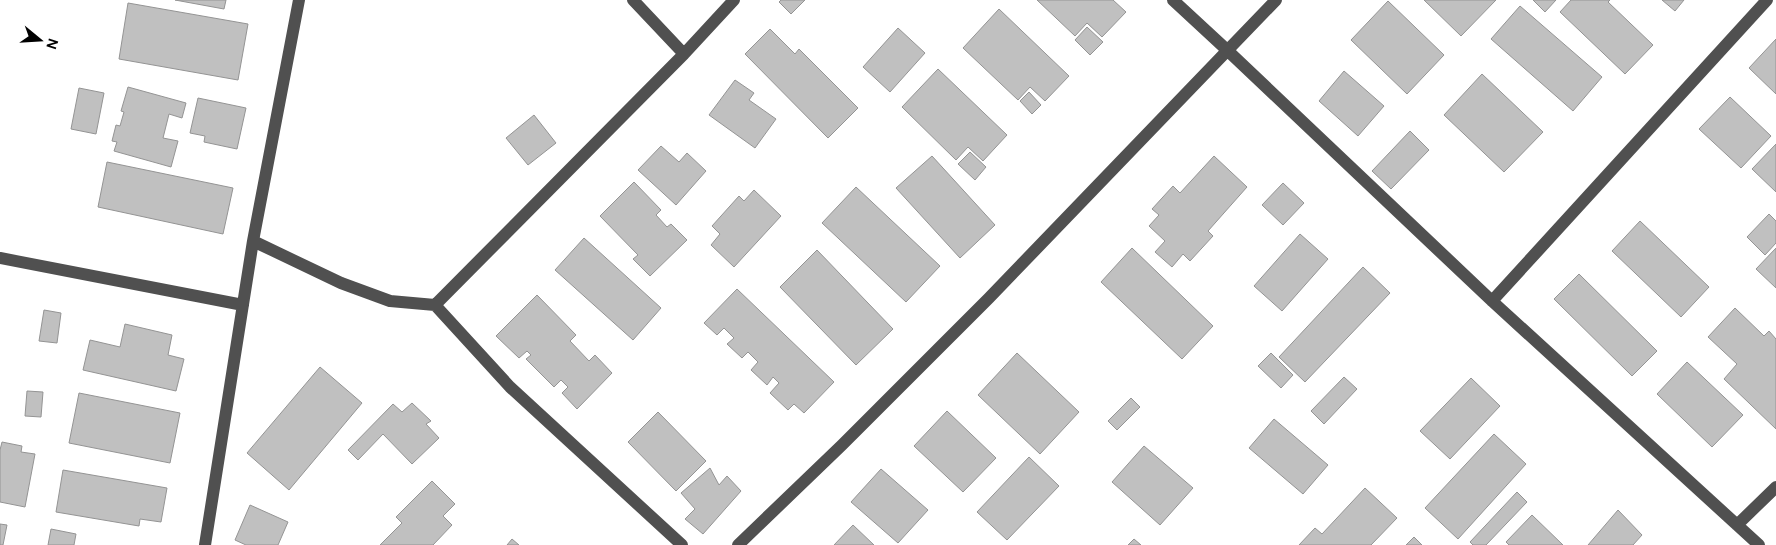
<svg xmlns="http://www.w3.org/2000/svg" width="1776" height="545" font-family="'DM Sans',sans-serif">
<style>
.building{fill:#c0c0c0;stroke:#949494}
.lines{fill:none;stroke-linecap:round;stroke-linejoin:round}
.minor{stroke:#505050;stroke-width:12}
</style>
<rect width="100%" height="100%" fill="#fff"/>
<!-- building -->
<path class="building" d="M175,0H226L224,9Z
M781,0H805L791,14L779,2Z
M1037,0H1113L1126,12L1102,37L1087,23L1075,36Z
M1424,0H1496L1461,36Z
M1533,0H1556L1545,12Z
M1571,0H1610L1608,2L1653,45L1625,74L1560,12Z
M1662,0H1684L1675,11Z
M1388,1L1444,55L1407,94L1351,40Z
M128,3L248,24L238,80L119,59Z
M1520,6L1602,77L1573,111L1491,39Z
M999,9L1069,76L1045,101L1030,87L1018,100L963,48Z
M1087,27L1103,42L1090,55L1075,40Z
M898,28L925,53L890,92L863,67Z
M770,29L795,54L799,49L858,108L828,138L745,54Z
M1776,39V94L1749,68Z
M938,69L1007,135L983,161L968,147L956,160L902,107Z
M1344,71L1384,106L1358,136L1319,101Z
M1482,74L1543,132L1504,172L1444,115Z
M735,80L754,93L749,100L776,119L755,148L709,115Z
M128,87L186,103L182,118L169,114L163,138L178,141L171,167L114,151L117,142L112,141L116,125L120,126L124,112L121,111Z
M79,88L104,93L96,134L71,129Z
M1029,92L1041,105L1032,114L1020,101Z
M1730,97L1771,136L1741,168L1699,129Z
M198,98L246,108L237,149L204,142L205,136L190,133Z
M534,115L556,143L528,165L506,138Z
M1410,131L1429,150L1391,189L1372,171Z
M1776,144V192L1752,169Z
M661,146L679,162L687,153L706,171L676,205L638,170Z
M970,152L986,167L975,180L958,164Z
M932,156L995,225L960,258L896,188Z
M1214,156L1247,187L1208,231L1213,236L1190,261L1183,254L1172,267L1155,252L1165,241L1149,226L1159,215L1152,209L1173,186L1180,193Z
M107,162L233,188L223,234L98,207Z
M634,182L661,210L656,215L667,227L671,224L687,240L650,276L633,259L638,255L600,216Z
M1283,183L1304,203L1283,225L1262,205Z
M856,187L940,266L906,302L822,223Z
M754,190L781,216L734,267L711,245L720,234L712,226L739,196L744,201Z
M1769,214L1776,221V243L1765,255L1747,237Z
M1640,221L1709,287L1681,317L1612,251Z
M1300,234L1328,259L1282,311L1254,286Z
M584,238L661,308L633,340L555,270Z
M1132,248L1213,326L1182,359L1101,282Z
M1776,248V288L1756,269Z
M817,250L893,329L856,365L780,287Z
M1363,267L1390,293L1305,382L1279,357Z
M1579,274L1657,351L1632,376L1554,299Z
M737,289L834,382L804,413L794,404L788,410L770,393L779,383L773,377L767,385L751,370L758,362L748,352L742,358L727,344L734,338L724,328L717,335L704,323Z
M537,295L576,335L570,341L589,361L595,355L612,373L577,409L562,393L568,387L561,380L554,387L526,359L531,355L527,351L519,358L496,336Z
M1735,308L1764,336L1769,331L1776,339V429L1724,379L1737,364L1708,337Z
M44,310L61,313L57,343L39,341Z
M125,324L172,335L168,355L184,359L176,391L83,370L90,340L120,347Z
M1017,353L1079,412L1040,454L978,395Z
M1271,353L1293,375L1281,388L1258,366Z
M1687,362L1743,415L1712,447L1657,394Z
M320,367L362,403L289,490L247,453Z
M1344,377L1357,389L1324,424L1311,411Z
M1471,378L1500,406L1450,459L1420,431Z
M27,391L43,392L41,417L25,416Z
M79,393L180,413L170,463L69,443Z
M1131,398L1140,407L1117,430L1108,421Z
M412,403L431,421L426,424L439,438L412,464L383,434L358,460L348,450L393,404L402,412Z
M947,411L996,458L963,492L914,446Z
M658,412L706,461L676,491L628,442Z
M1274,419L1328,465L1303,494L1249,448Z
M1494,434L1526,464L1458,539L1425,508Z
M2,442L22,446L21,452L35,454L25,507L0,502V450Z
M1144,446L1193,488L1160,525L1112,482Z
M1029,457L1059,486L1007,540L977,512Z
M710,468L719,485L727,476L741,491L703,534L685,519L695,509L681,493Z
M881,469L928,510L898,543L851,502Z
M63,470L167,488L161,522L140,519L139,526L56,512Z
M432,481L455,504L443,516L452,525L433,545H380L402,523L396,517Z
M1365,488L1397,518L1371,545H1299L1315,528L1322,534Z
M1517,492L1527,502L1486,545H1473L1470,542Z
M250,505L288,522L278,545H246L235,540Z
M1618,510L1642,535L1633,545H1588Z
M1532,515L1563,545H1509L1506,542Z
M0,524L7,525L3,545H0Z
M853,525L874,545H834Z
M51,529L76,534L74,545H48Z
M1414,537L1422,545H1406Z
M512,539L519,545H507Z
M1134,539L1141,545H1128Z"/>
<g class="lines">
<!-- minor -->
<path class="minor" d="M633,0L684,54
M1173,0L1227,50L1492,301L1759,545
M253,241L341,283L390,301L435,305L510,387L682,545
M0,258L243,305
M1492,301L1767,0
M435,305L684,54L734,0
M1737,525L1776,487
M205,545L253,241L299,0
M738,545L842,445L989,298L1276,0"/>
</g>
<!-- north arrow -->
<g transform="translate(40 40) rotate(108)" stroke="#ffffff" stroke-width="4" paint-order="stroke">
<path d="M0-4L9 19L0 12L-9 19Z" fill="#000000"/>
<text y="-8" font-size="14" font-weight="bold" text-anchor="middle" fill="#000000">N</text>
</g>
</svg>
